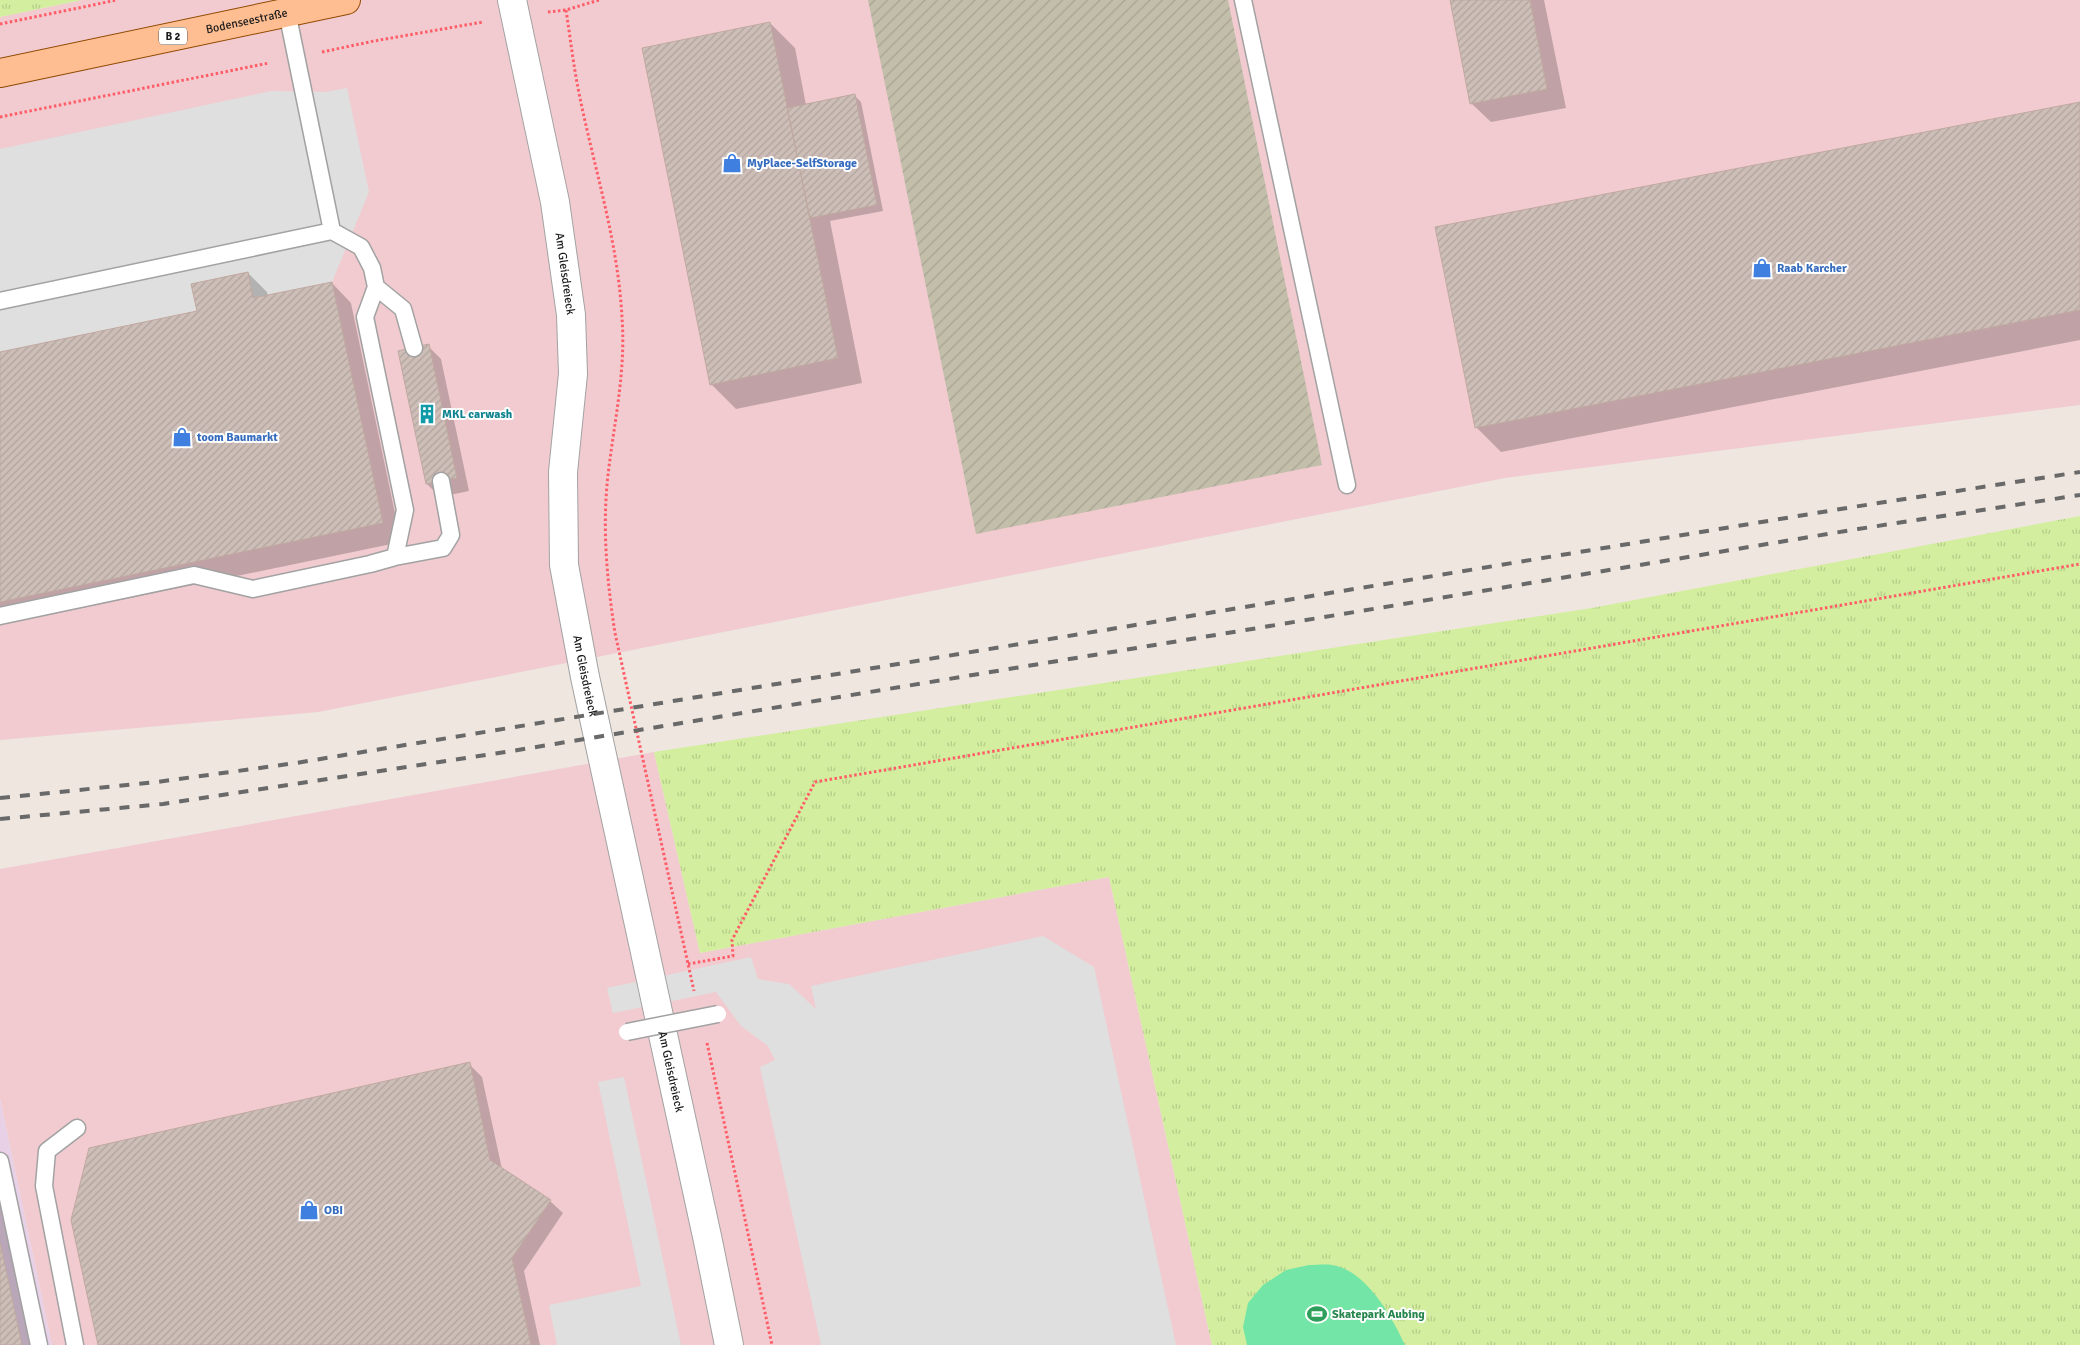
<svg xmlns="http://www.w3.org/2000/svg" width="2080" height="1345" font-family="Signika,sans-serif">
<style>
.commercial{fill:#f1cbd0}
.industrial{fill:#e8d0e7}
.construction{fill:url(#construction-furrows)}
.grass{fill:url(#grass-tufts)}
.pitch{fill:#73e6a7}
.parking{fill:#dfdfdf}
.shadow{fill:#0003}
.building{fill:url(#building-hatch);stroke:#c0a9a0}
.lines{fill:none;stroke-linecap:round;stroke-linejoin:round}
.service-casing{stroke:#a2a2a2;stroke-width:19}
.minor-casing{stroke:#a2a2a2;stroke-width:30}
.primary-casing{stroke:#914900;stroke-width:30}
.path{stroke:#ff5e68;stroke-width:3;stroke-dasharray:2.5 2.5;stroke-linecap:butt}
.service{stroke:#fff;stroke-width:16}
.minor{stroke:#fff;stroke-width:28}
.primary{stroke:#ffbe92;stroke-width:28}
.rail{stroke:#696969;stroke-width:4;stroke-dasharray:10 10;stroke-linecap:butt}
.service-bridge-casing{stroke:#a2a2a2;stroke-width:19;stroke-linecap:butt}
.service-bridge{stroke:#fff;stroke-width:16}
.labels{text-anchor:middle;stroke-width:4;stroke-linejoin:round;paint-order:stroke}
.shield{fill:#fff;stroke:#5f5f5f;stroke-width:1}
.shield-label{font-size:11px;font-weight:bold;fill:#1b1b1b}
.street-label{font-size:12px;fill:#1b1b1b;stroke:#fff}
.shop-label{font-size:12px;font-weight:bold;fill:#366cbe;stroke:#fff;text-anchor:start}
.culture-label{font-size:12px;font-weight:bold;fill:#0d838f;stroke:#fff;text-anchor:start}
.leisure-label{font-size:12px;font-weight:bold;fill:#27864d;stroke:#fff;text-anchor:start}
</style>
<defs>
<pattern id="construction-furrows" width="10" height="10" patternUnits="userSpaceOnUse" patternTransform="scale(1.25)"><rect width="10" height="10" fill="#c3beaa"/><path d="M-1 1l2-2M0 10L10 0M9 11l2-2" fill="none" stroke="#a7a392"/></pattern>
<pattern id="grass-tufts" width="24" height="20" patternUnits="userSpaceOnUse" patternTransform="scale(1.25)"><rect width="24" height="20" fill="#d3ee9e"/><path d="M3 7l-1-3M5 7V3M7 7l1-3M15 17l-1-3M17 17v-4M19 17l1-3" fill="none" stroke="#b5cc88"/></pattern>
<pattern id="building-hatch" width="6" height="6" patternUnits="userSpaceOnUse" patternTransform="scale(1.25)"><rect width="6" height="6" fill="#cebeb8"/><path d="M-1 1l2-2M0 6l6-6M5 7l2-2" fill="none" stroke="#b0a39e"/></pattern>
</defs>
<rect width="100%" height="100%" fill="#eee6df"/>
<!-- commercial -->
<path class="commercial" d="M82,0H2080V405L1505,478L318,712L0,740V17Z
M654,752L700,953L1109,877L1212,1345H52L0,1099V869Z"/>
<!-- industrial -->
<path class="industrial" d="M0,1099L52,1345H0Z"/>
<!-- construction -->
<path class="construction" d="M868,0H1228L1322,465L976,534Z"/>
<!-- grass -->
<path class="grass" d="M0,0H82L0,17Z
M2080,516V1345H1212L1109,877L700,953L654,752L1592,608Z"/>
<!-- pitch -->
<path class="pitch" d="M1309,1265C1316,1265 1325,1264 1332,1265C1366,1270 1392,1317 1405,1345H1247L1243,1327L1248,1303L1263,1285L1286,1270Z"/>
<!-- parking -->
<path class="parking" d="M347,88L369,192L332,282L253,298L248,272L191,284L197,311L0,352V149L271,91L325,92Z
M1043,936L1094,967L1176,1345H821L760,1067L775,1060L768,1046L741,1026L716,992L613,1013L607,988L751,957L758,979L789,984L816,1009L811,986Z
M624,1077L681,1345H557L549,1305L641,1286L598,1082Z"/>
<!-- shadow -->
<path class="shadow" d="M1451,0H1544L1566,108L1491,122L1471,103Z
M770,23L795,48L806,105L855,96L861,102L883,211L830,221L862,383L736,409L711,384Z
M2080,103V340L1501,452L1476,427Z
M248,273L267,292L268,297L332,283L351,303L401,542L0,625V353L199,312Z
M428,346L441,359L469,491L440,497L427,484Z
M469,1064L482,1077L502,1169L550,1201L563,1213L524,1271L540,1345H100Z
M0,1175L37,1345H0Z"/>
<!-- building -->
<path class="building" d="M1450,0H1530L1547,89L1470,104Z
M770,22L838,358L710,385L642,48Z
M855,94L877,205L810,218L787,108Z
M2080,102V310L1475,428L1435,227Z
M248,272L253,298L332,282L383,523L0,602V352L197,311L191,284Z
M429,344L457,478L426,484L398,351Z
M470,1062L490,1160L551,1200L512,1258L531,1345H98L71,1220L89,1148Z
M0,1242L22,1345H0Z"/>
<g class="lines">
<defs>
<path id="service" d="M1243,0L1347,485
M287,12L332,231
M376,287L403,309L414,348
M0,301L332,231L361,247L372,268L376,287L365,317L405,510L395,557
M0,616L194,575L253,589L370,564L395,557L443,548L451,535L441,481
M0,1161L39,1345
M75,1345L44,1186L47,1151L77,1128"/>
<g id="minor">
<path id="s1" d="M512,0L555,202L571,315L573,374L563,472L564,565L585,677L708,1241L729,1345"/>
</g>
<g id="primary">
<path id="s2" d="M0,73L346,0"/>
</g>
</defs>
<!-- service casing -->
<use href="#service" class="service-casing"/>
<!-- minor casing -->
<use href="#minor" class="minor-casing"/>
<!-- primary casing -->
<use href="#primary" class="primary-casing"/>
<!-- path -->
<path class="path" d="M566,10C570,36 573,62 578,88C593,165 618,239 622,318C626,371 614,423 608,475C602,528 607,581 615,633L694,991
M548,12L566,10L599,0
M0,24L117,0
M322,52L374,41L483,22
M0,117L269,63
M688,964L733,956L732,940L815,782L2080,564
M707,1043L772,1345"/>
<!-- service -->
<use href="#service" class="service"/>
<!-- minor -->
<use href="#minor" class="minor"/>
<!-- primary -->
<use href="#primary" class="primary"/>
<!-- rail -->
<path class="rail" d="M0,798L157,782L296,763L1853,507L2080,472
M0,819L163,804L518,750L1858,529L2080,495"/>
<defs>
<path id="service-bridge" d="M627,1032L718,1014"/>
</defs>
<!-- service-bridge casing -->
<use href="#service-bridge" class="service-bridge-casing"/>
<!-- service-bridge -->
<use href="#service-bridge" class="service-bridge"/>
</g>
<!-- icons -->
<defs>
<symbol id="shop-bare" viewBox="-9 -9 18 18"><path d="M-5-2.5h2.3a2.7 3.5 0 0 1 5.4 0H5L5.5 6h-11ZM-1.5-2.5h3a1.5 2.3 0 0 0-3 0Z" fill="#3f7fe0" stroke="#fff" stroke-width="2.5" paint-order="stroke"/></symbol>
<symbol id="building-bare" viewBox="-9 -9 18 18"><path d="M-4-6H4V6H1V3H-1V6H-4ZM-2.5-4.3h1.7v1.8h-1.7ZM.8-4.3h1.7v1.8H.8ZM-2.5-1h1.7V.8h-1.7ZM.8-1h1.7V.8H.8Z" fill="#0f9aa8" stroke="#fff" stroke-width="2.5" paint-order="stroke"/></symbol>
<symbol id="stadium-bare" viewBox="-9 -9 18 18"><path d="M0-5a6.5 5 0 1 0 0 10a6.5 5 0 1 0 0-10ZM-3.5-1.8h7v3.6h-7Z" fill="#2e9e5b" stroke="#fff" stroke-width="2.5" paint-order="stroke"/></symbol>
</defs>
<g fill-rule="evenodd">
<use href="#shop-bare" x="718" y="149" width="28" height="28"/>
<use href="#shop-bare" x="1748" y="254" width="28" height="28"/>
<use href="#building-bare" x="413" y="400" width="28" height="28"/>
<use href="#shop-bare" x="168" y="423" width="28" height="28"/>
<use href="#shop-bare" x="295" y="1196" width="28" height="28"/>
<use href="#stadium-bare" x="1303" y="1300" width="28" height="28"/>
</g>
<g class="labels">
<!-- shield labels -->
<rect class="shield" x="159" y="27.5" width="28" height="17" rx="4"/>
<g class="shield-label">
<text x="173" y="40">B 2</text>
</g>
<!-- street labels -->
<g class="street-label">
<text dy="4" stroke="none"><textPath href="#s2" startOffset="252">Bodenseestraße</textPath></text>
<text dy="4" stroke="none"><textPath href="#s1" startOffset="279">Am Gleisdreieck</textPath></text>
<text dy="4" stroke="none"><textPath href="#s1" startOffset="684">Am Gleisdreieck</textPath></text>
<text dy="4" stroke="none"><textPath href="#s1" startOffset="1089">Am Gleisdreieck</textPath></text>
</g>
<!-- shop labels -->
<g class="shop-label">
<text x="747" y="167">MyPlace-SelfStorage</text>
<text x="1777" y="272">Raab Karcher</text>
<text x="197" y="441">toom Baumarkt</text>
<text x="324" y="1214">OBI</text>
</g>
<!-- culture labels -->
<g class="culture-label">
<text x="442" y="418">MKL carwash</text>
</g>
<!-- leisure labels -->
<g class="leisure-label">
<text x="1332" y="1318">Skatepark Aubing</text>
</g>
</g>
</svg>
